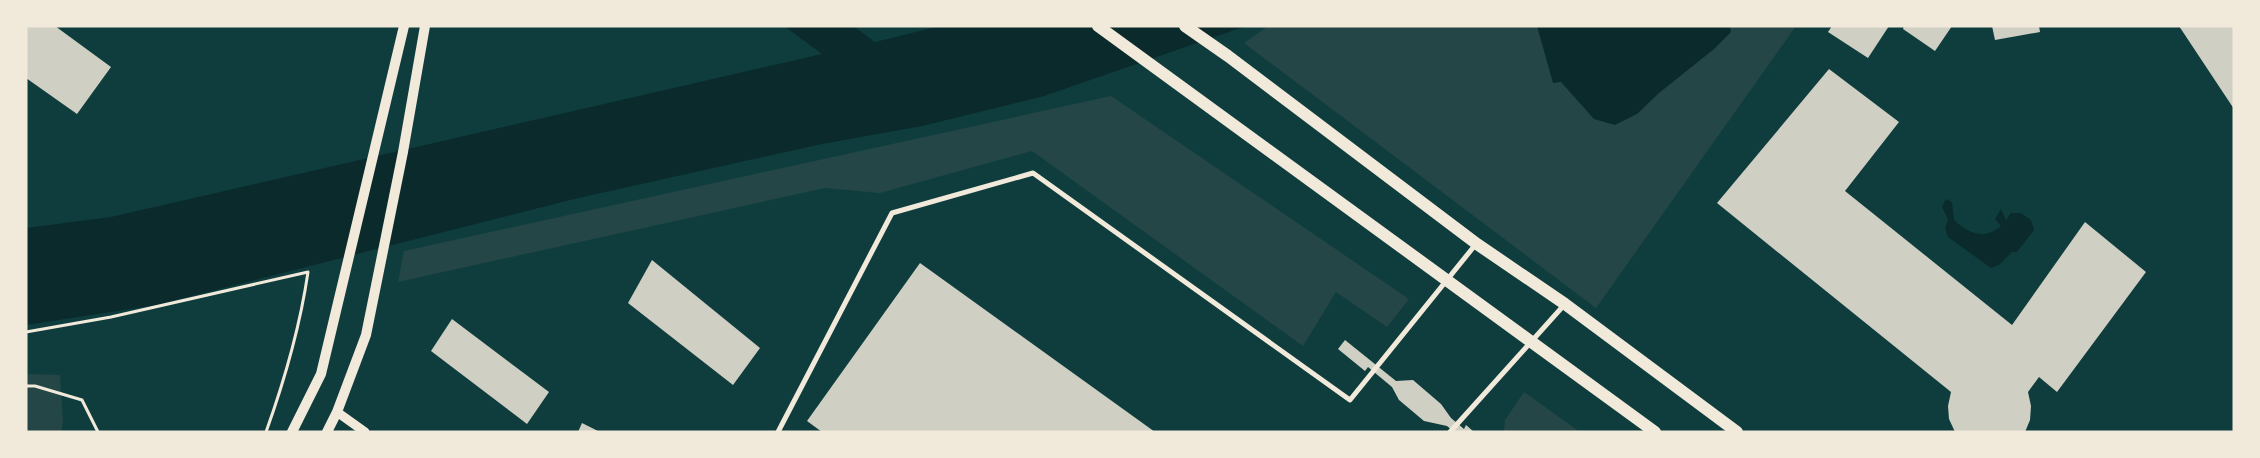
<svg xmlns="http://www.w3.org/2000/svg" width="2260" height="458" font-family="'IBM Plex Sans',sans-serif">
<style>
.green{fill:#244646}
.water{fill:#0a2a2b}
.building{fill:#cfcfc3}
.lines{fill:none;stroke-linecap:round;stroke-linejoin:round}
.path{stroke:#f1e9da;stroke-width:3}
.minor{stroke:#f1e9da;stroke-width:5}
.tertiary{stroke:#f1e9da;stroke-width:9}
.secondary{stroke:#f1e9da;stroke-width:10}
.primary{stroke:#f1e9da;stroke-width:12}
</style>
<rect width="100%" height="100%" fill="#0f3d3e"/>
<!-- green -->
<path class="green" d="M1268,26H1796L1596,308L1244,43Z
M1111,96L1409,299L1387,327L1336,292L1303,346L1032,151L880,193L825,188L398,282L404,251Z
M26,374L60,375L63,422L61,432H26Z
M1524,392L1580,432H1504L1505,420Z"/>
<!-- water -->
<path class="water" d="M784,26H853L875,42L940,26H1246L1044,96L922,126L822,144L574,199L156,305L26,325V228L111,217L822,54Z
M1537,26H1730L1731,32L1714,49L1659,93L1637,114L1615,125L1594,119L1561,82L1553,83Z
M1946,199L1952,202L1954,220C1969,234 1985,240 2001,226L1995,219L2001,209L2006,220L2011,213H2021L2031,220L2034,230L2017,252H2012L1999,265L1991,268L1948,237L1945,228L1948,219L1942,207Z"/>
<!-- building -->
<path class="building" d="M26,26H55L111,67L77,114L26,78Z
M1832,26H1889L1868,58L1828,32Z
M1904,26H1952L1935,51L1903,29Z
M1992,26H2039L2040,32L1995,40Z
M2179,26H2234V109Z
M1829,69L1899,122L1845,191L2012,325L2085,222L2146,272L2057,392L2039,377L2028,392L2031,406L2030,420L2025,432H1955L1949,419L1948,406L1951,392L1717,203Z
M652,260L760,348L733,385L628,303Z
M920,263L1155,432H822L807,421Z
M452,319L549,392L527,424L431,351Z
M1345,340L1396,381L1413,380L1441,404L1451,418L1464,429L1466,425L1474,432H1454L1447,426L1424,421L1399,400L1392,387L1368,367L1365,371L1338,349Z
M582,423L600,432H578Z"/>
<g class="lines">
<!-- path -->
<path class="path" d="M26,332L111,317L308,272C300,327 285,379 266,432
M26,386H35L82,400L98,432"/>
<!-- minor -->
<path class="minor" d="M778,432L892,213L1033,173L1350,400L1476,244
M1450,432L1565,304"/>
<!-- tertiary -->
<path class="tertiary" d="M337,412L365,432"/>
<!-- secondary -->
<path class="secondary" d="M292,432L321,374L404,26
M327,432L337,412L366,335L403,152L425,26"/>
<!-- primary -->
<path class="primary" d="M1098,26L1655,432
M1185,26L1228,56L1477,244L1565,304L1737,432"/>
</g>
<!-- border -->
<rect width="2260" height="458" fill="none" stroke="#f1e9da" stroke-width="55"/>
</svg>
